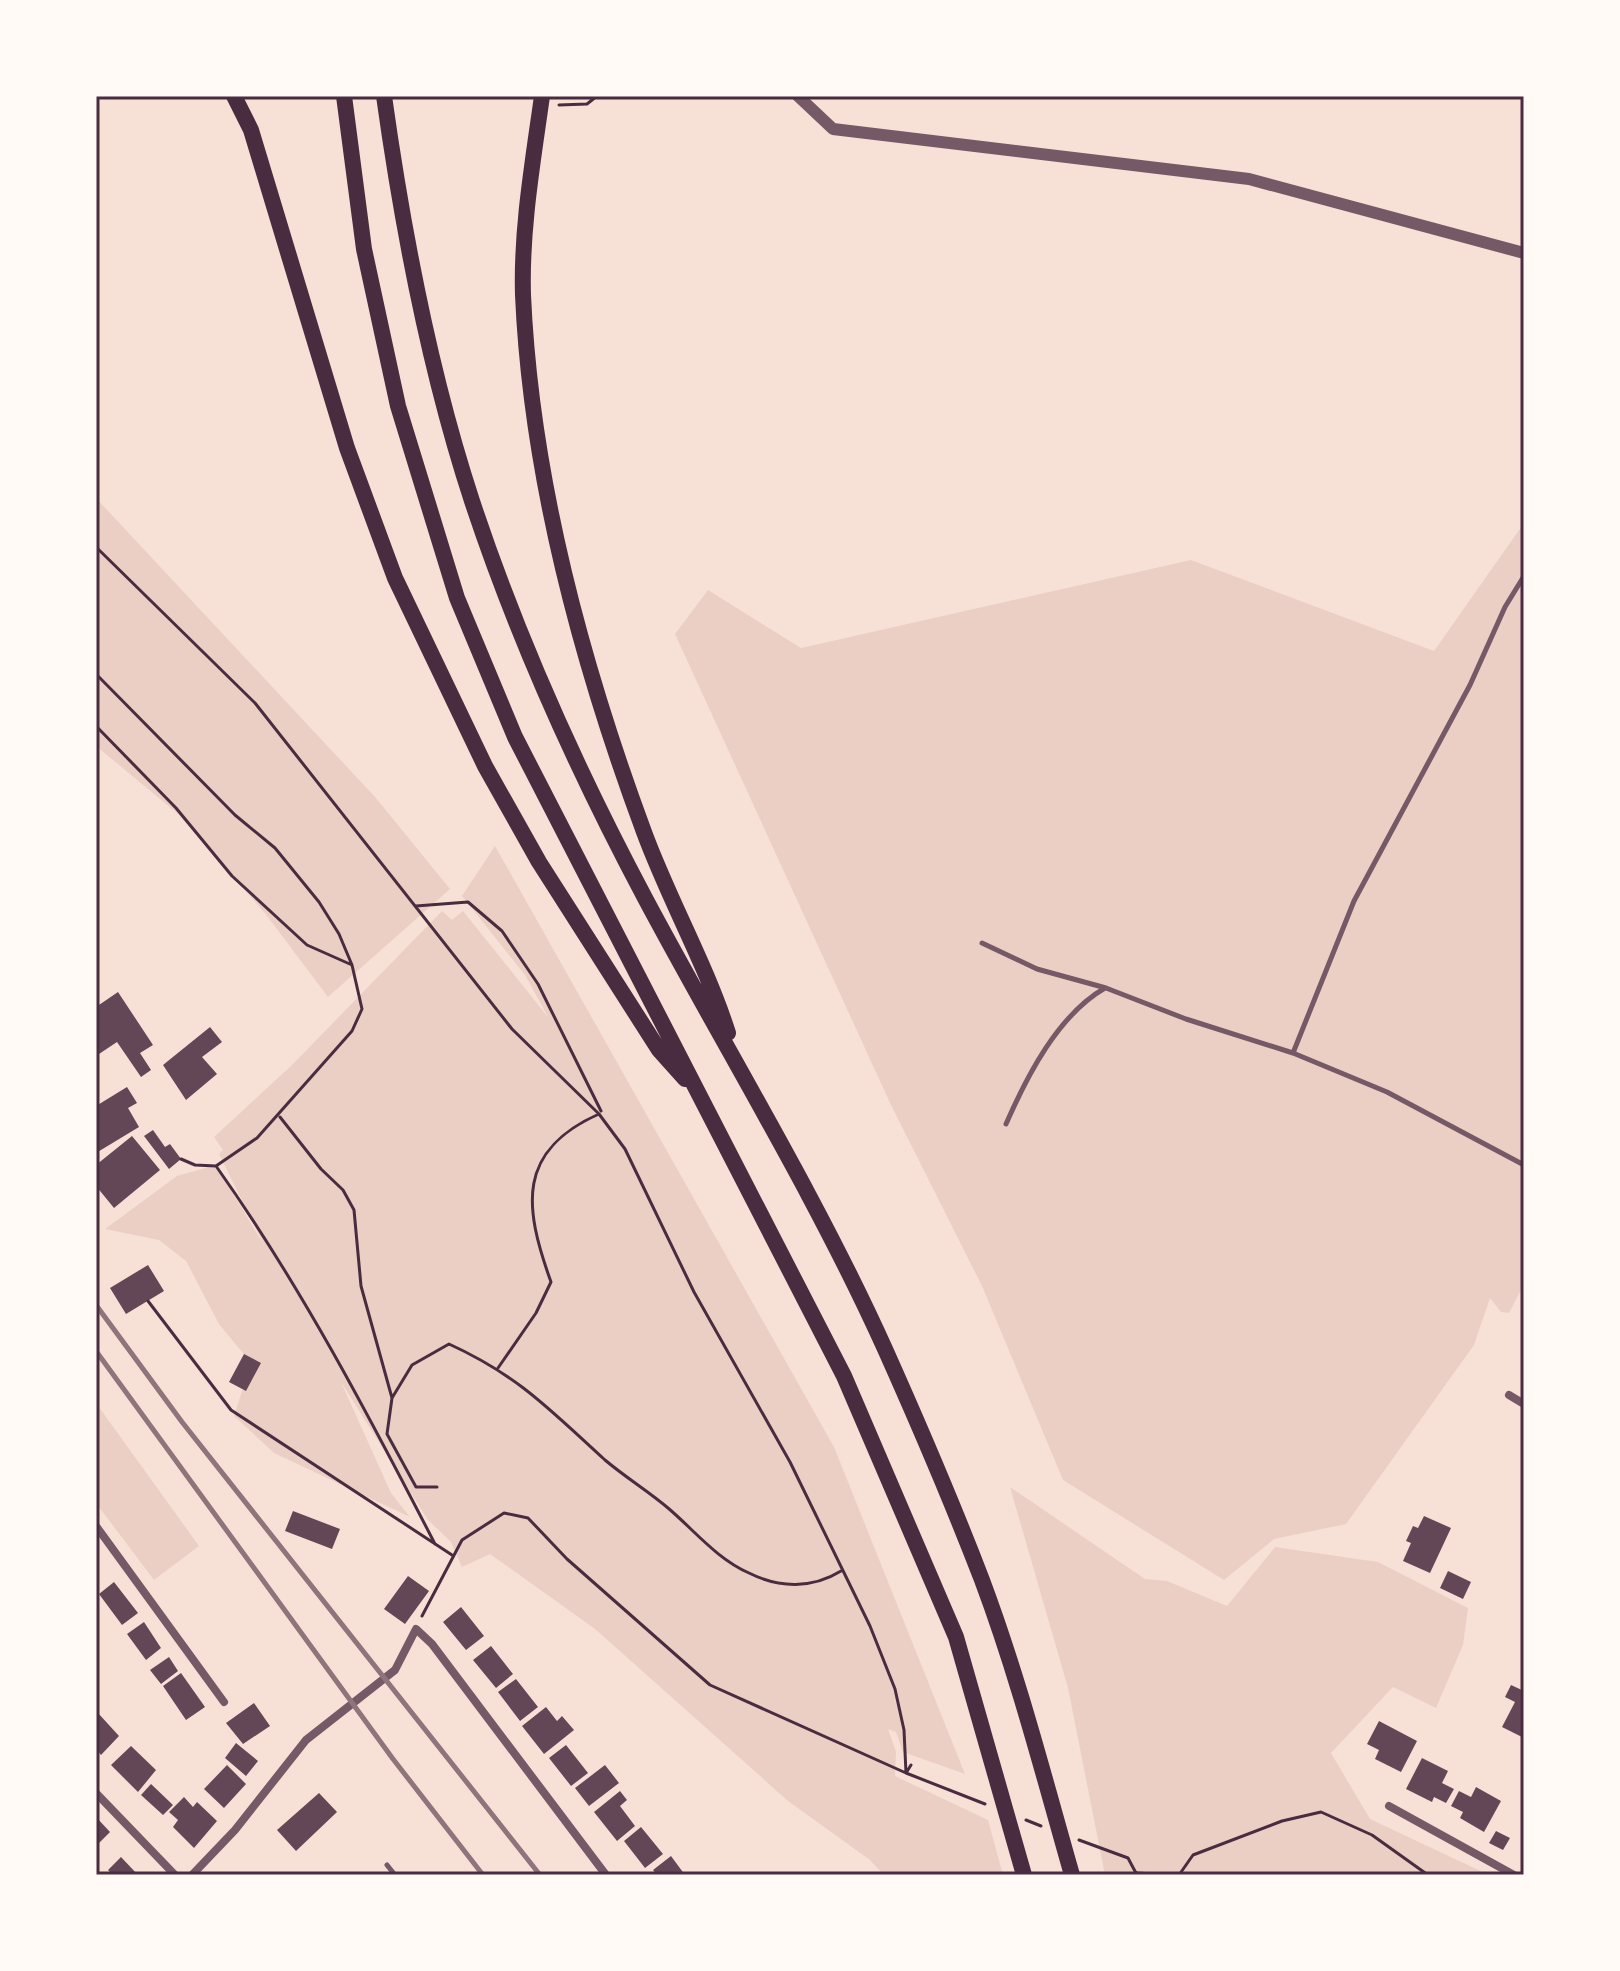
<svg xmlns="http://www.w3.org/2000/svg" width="1620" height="1971" font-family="'DM Sans',sans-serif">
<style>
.green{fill:#ebcfc5}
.building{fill:#644757}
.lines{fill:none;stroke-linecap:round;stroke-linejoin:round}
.path{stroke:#4a2c40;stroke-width:3}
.service{stroke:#755966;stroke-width:5}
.minor{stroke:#755966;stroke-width:8}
.tertiary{stroke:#755966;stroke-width:12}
.trunk{stroke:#4a2c40;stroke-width:16}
.rail{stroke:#8f747c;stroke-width:5}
.neatline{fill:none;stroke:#4a2c40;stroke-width:3}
</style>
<rect width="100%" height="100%" fill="#f7e1d7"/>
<!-- green -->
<path class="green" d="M96,498L376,798L450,889L328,997L264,912L177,813L96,746Z
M1524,523V1284L1509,1313L1501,1312L1490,1298L1474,1345L1346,1524L1274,1539L1224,1580L1063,1480L982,1286L891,1105L675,634L708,590L801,648L1191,560L1434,651Z
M495,846L834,1447L965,1774L903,1752L896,1732L888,1729L896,1752L895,1776L988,1820L1003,1875H884L870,1860L788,1801L595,1629L490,1554L462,1567L451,1542L428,1520L341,1382L391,1493L410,1517L274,1453L234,1416L251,1363L219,1324L186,1261L159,1240L105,1229L177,1176L216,1165L264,1245L219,1154L223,1150L214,1137L292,1065L442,911L452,920L463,911L548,1017L525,975L462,896Z
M96,1403L199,1546L154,1580L96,1503Z
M1010,1487L1145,1579L1167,1581L1227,1606L1275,1547L1378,1562L1468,1608L1463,1645L1436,1708L1393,1687L1331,1753L1370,1819L1489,1875H1105L1068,1688Z"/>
<!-- building -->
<path class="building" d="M118,992L153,1045L140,1053L151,1070L141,1077L117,1042L96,1056V1007Z
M210,1027L222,1042L202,1057L217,1074L186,1100L163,1065Z
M127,1087L137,1103L128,1108L139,1127L96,1153V1106Z
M153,1130L165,1147L170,1144L181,1159L169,1169L144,1136Z
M132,1136L160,1170L114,1208L96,1186V1165Z
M148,1265L164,1291L126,1314L110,1288Z
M244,1354L261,1363L246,1391L229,1382Z
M293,1511L340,1529L332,1549L285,1531Z
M1424,1516L1451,1528L1430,1573L1403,1561L1411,1543L1406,1541L1413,1526L1418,1528Z
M1448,1571L1471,1582L1463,1599L1440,1588Z
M408,1576L429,1591L405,1624L384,1609Z
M114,1582L138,1613L122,1625L99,1594Z
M461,1607L484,1636L466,1650L443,1622Z
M144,1622L161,1648L146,1660L127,1634Z
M491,1646L513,1674L496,1688L473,1660Z
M169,1657L178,1671L161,1684L150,1670Z
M181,1673L205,1707L186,1720L163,1686Z
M516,1679L538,1707L520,1721L498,1692Z
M1511,1685L1524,1691V1738L1502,1727L1515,1702L1505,1697Z
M254,1703L270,1726L243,1744L226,1723Z
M546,1707L557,1721L562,1716L574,1730L544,1754L522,1726Z
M98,1713L119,1736L101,1755L96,1749Z
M1379,1721L1417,1741L1401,1772L1375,1759L1379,1750L1367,1744Z
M236,1743L258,1761L246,1776L225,1758Z
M566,1745L588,1773L571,1786L549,1758Z
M131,1746L156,1770L138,1792L111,1765Z
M1422,1758L1448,1771L1442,1783L1454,1789L1446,1803L1434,1797L1432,1802L1406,1789Z
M227,1765L246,1784L224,1808L204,1789Z
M605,1765L619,1783L589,1806L575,1788Z
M151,1784L173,1805L163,1815L141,1795Z
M1476,1787L1501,1801L1484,1832L1460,1818L1463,1812L1451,1806L1459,1791L1471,1797Z
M620,1791L627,1800L620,1806L635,1826L617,1841L594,1812Z
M319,1793L337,1812L296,1851L277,1830Z
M184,1797L193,1807L197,1802L217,1821L194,1848L173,1827L178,1820L169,1812Z
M96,1817L110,1832L96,1846Z
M641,1827L663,1854L645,1868L624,1841Z
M1496,1831L1510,1838L1503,1850L1489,1843Z
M671,1856L685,1875H657L653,1870Z
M121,1857L138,1875H113L108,1870Z"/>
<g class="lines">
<!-- path -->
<path class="path" d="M559,105L587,104L597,96
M96,547L255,703L512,1029L599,1114L625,1149L694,1292L790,1462L870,1626L895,1689L904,1730L906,1773L911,1765
M96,674L235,815L275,848L319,902L339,934L352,965L362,1009L352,1031L257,1138L216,1166
M96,726L176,808L232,876L307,945L352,965
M416,906L468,902L502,931L538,984L601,1111
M280,1117L321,1169L343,1190L354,1210L361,1286L392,1398
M181,1159L195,1165L216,1166C301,1286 368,1414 435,1544
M148,1301L231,1410L452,1555
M498,1368L536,1313L551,1282C524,1207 516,1151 599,1114
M437,1487H416L387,1434L392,1398L412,1365L449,1344C519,1376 550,1410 605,1460C625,1477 648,1491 668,1508C694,1530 717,1559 749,1573C779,1588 812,1589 841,1571
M422,1616L462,1540L504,1513L528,1518L567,1559L710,1685L906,1773L985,1804
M1026,1820L1041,1826
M1079,1840L1128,1858L1137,1875
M1137,1873L1170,1875
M1179,1875L1193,1855L1282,1821L1321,1812L1372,1835L1428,1875"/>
<!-- service -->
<path class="service" d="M1524,576L1505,607L1470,685L1354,901L1293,1053L1387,1092L1524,1165
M982,943L1037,969L1106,988L1186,1019L1293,1053
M1006,1124C1027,1076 1058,1015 1105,988
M387,1865L395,1875"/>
<!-- minor -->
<path class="minor" d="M1509,1395L1524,1404
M96,1526L224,1702
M96,1793L175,1875
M1389,1806L1514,1875
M192,1875L235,1830L306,1740L395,1670L416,1629L432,1644L606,1875"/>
<!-- tertiary -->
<path class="tertiary" d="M798,96L833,129L1249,179L1524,253"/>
<!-- trunk -->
<path class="trunk" d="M234,96L251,130L347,448L395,578L485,766L539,862L659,1050L685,1079
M344,96L364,249L398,406L457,598L515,737L844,1376L956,1637L1024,1875
M384,96C403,232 429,370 472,501C517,637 578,772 645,898C725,1048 815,1194 885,1349C919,1425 952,1502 982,1580C1018,1676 1044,1777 1072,1875
M542,96C533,161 521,229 523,295C531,477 581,662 644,832C669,900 706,964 728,1033"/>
<!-- rail -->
<path class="rail" d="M96,1305L182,1422L540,1875
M96,1351L393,1759L483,1875"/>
</g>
<!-- border -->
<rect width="1620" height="1971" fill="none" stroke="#fffaf5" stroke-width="196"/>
<rect x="98" y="98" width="1424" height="1775" class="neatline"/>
</svg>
